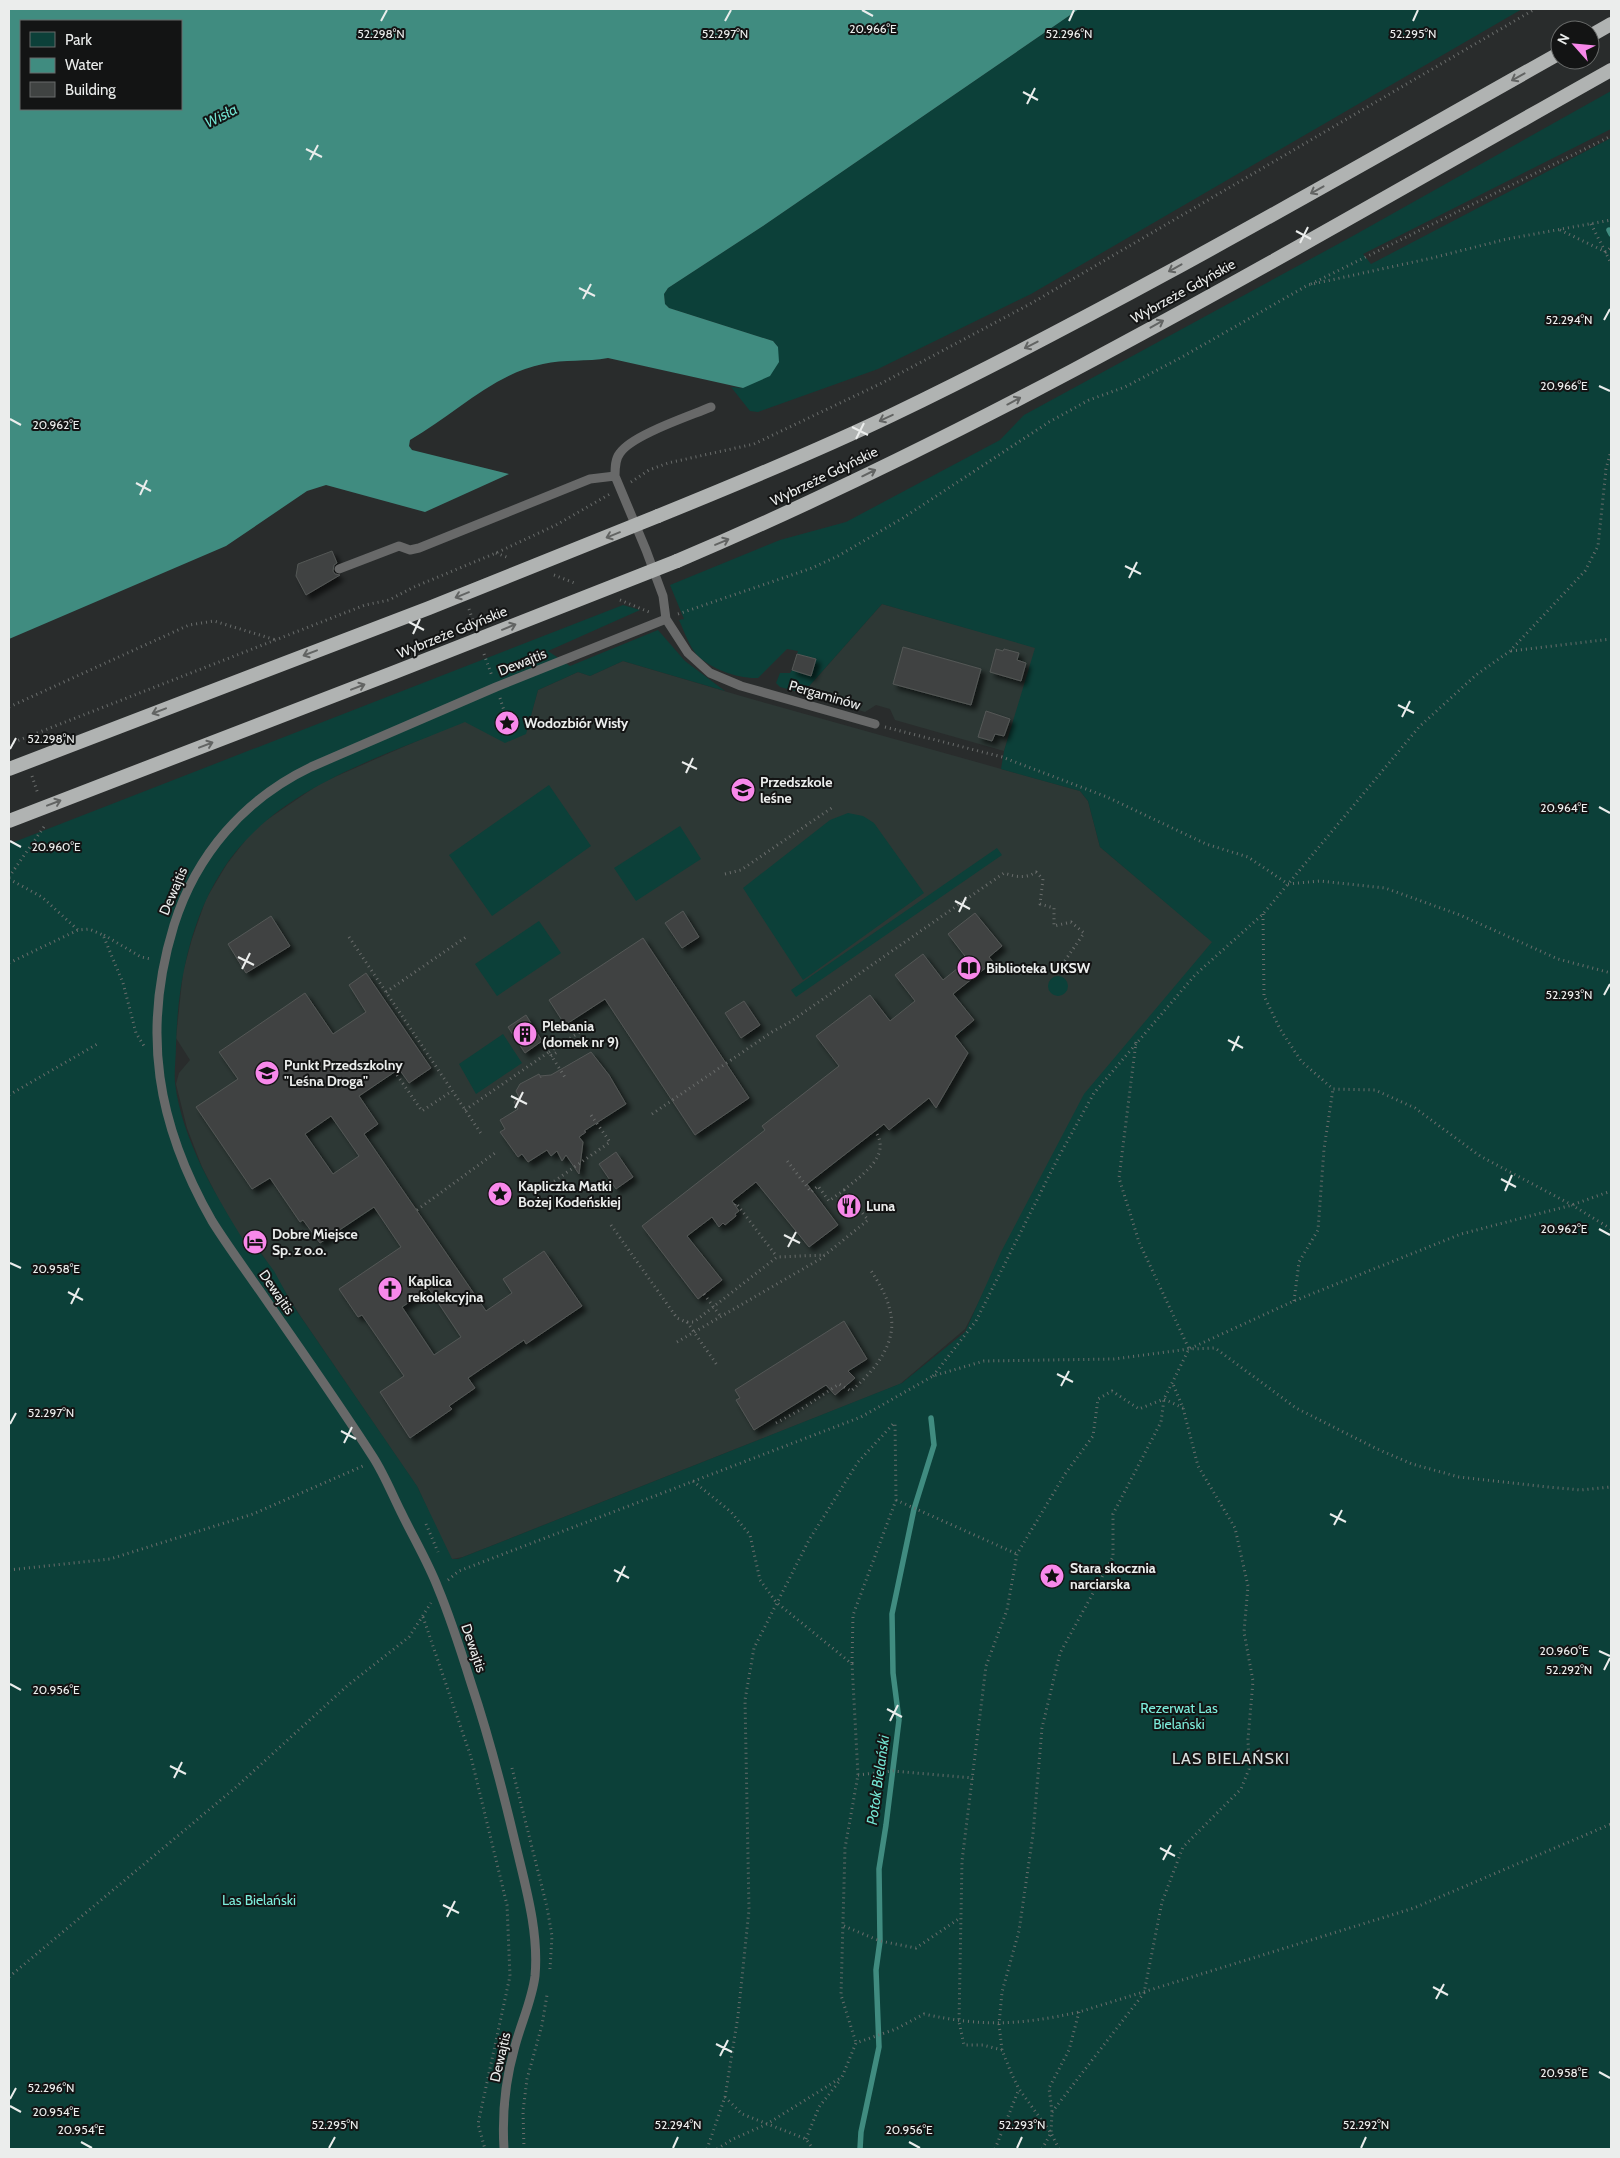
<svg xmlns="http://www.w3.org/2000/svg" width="1620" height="2158" font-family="Cabin,sans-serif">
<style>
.built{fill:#2d3835}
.green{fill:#0c4039}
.water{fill:#408c80;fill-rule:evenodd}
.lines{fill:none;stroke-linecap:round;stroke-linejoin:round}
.stream{stroke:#408c80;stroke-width:5.5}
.building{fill:#404342;stroke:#545756;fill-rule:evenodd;filter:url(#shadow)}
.path{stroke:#6a6d6c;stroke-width:3;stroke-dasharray:1 4;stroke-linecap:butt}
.service{stroke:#686969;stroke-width:9}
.trunk{stroke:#b0b3b2;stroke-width:14}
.trunk-bridge{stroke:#b0b3b2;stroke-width:14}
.oneway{stroke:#626463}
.ticks{fill:none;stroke:#ebedec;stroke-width:2}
.labels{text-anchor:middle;stroke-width:4;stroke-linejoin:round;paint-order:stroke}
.street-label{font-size:14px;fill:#ebedec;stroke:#131414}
.poi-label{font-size:14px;font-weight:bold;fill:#ebedec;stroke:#131414;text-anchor:start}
.park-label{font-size:14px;fill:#7deedc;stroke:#131414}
.water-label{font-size:15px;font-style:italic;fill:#72e3d1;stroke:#131414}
.quarter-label{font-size:16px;letter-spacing:1px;fill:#dbe0df;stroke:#131414}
.ticks-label{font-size:12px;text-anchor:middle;fill:#ebedec;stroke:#131414;stroke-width:4;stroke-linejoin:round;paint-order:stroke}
</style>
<defs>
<filter id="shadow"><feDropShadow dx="4.5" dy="4.5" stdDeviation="2.5" flood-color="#0009"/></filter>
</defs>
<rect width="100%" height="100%" fill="#292c2c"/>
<!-- built -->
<path class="built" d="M882,604L1037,648L1004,751L895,720L890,709L876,705L865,712L803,693Z
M623,661L741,696L1080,791L1088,801L1100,847L1213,942L1084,1096L965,1329L900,1384L463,1557L452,1559L448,1555L418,1488L301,1317L260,1251L251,1256L220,1202L202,1167L187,1128L176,1084L179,1073L190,1060L176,1038L183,972L192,939L206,899L227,864L255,828L321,783L465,720L526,732L538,690L578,672L590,676Z"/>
<!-- green -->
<path class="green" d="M1079,9H1522L1031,294L878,369L758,412L750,411L731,387L743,388L778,347L773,341L669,308L665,304L664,294L668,288L763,226Z
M1611,91V129L1363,254L1371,264L1611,138V2149H9V844L623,605L640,610L548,651L570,666L658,630L685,661L725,691L623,661L590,676L578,672L538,690L526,734L505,743L465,722C395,751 310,778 255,831C197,885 178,969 176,1045C176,1057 174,1071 175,1083C182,1140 216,1196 246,1244L251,1240L274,1271L292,1304L417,1486L452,1559H458L902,1383L965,1332L1001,1252L1084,1094L1212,942L1100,847L1088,801L1080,791L1001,769L1004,751L1035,648L882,604L803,693L780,687L776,683L780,673H790L792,670L811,675L816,659L797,654L798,651L787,649L758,678C738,679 711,669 697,655C689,646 684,631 679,620L684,619L670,585L780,540L846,522L1000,440L1024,415L1351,237Z
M549,785L591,846L492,916L449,855Z
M848,813L863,816L874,823L924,893L803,980L743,888L830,820Z
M680,826L701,859L636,901L614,868Z
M997,848L1002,855L796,997L791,990Z
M539,921L561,953L497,996L475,964Z
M1048 986a10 10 0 1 1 20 0a10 10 0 1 1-20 0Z
M503,1034L522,1063L476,1094L459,1064Z"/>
<!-- water -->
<path class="water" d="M9,9H1079L763,226L668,288L664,294L665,304L669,308L773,341L778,347L779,362L770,376L743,388L608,358C587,362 564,359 543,364C493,374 454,415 410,440L409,446L412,450L509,474L425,512L326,485L307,491L226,546L9,639ZM21,21H181V109H21Z"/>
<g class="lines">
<!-- stream -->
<path class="stream" d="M1609,230L1611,234
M860,2149L861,2132L879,2047L876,1970L880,1941L879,1869L886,1825L899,1720L893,1673L892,1614L914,1509L934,1445L931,1418"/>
</g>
<!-- building -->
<path class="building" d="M332,551L337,563L334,565L333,571L335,574L340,575L306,595L296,576L298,564Z
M903,647L981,669L971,705L893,684Z
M996,649L1003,651L1004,649L1019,653L1017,660L1026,663L1021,681L990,672Z
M797,654L816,659L811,676L792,670Z
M986,711L1010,719L1004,736L995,734L992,741L978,737Z
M683,911L699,937L682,948L665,923Z
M975,913L1002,946L989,957L993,962L953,994L974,1020L955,1036L968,1053L936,1108L929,1098L889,1130L884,1124L807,1184L838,1225L809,1247L756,1182L732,1201L739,1211L735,1214L736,1216L725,1225L723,1223L719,1227L712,1217L687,1236L722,1280L698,1299L642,1226L765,1130L762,1126L839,1066L816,1036L870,995L890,1021L915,1001L895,975L923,954L943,980L968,960L948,934Z
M271,916L290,946L246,973L228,944Z
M643,938L749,1098L695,1135L605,999L565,1025L549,1000Z
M366,973L431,1068L409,1083L399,1069L359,1096L378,1124L364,1134L486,1311L512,1293L503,1279L544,1251L582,1306L526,1344L524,1340L468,1378L475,1388L449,1406L452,1409L410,1438L380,1392L404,1376L362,1315L358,1317L339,1289L401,1247L374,1207L320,1243L303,1220L300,1222L270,1178L252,1189L196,1107L238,1079L219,1052L305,993L333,1034L366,1012L349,985ZM331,1116L359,1156L333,1174L305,1134ZM429,1289L461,1337L434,1355L402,1307Z
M744,1001L760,1025L741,1038L725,1013Z
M526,1015L542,1041L525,1053L508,1027Z
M591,1052L609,1075L626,1104L584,1131L586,1132L579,1137L583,1142L579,1174L566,1155L562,1161L557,1151L551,1156L547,1150L528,1162L522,1154L518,1157L500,1132L505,1129L500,1120L518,1109L514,1102L519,1097L516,1091L520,1084L539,1074L541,1078L540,1076L551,1075Z
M616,1152L633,1177L616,1189L599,1164Z
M844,1321L867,1359L848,1371L855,1378L835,1395L826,1385L754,1430L736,1400L740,1398L735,1390Z"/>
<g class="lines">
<!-- path -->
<path class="path" d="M1591,224L1611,263
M1560,230L1606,252L1611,247
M1311,284L1611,136
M631,482L649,470L668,463L754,444L882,383L1030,304L1535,9
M496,553L509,558
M554,575L577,584
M620,600L649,612
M469,609L474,624
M678,614L812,568L838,556L903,518L1049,422L1089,400L1125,387L1182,357L1308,285L1432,258L1507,239L1611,220
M1511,651L1611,639
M484,654L492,676
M500,698L506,717
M9,707L189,625L214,621L276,640
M885,727L1002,757L1107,797L1206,844L1248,857L1288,884L1320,881L1385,888L1460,915L1558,959L1611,973
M9,744L365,605L389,600L414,587L496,553L556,525L610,494
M32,776L38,794
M725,874L741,870L833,807
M9,877L46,824
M9,879L42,897L78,930
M1263,914L1264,996L1280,1029L1301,1061L1333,1089L1375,1090L1415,1108L1480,1156L1572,1205L1611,1229
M104,935L141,957L151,959
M349,937L482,1135
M9,963L78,930L89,929L103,935L123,983L136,1033L144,1046
M386,992L466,937
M1136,1042L1119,1178L1139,1242L1189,1349
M549,1052L592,1024L594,1028
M551,1056L559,1051
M397,1075L422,1111L452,1091
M9,1095L99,1043
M465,1110L549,1052L566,1079
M652,1114L772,1032L790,1022L1004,873C1016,877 1025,879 1036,872L1043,879L1040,904L1054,908V926L1071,922L1084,933L1060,968
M546,1187L610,1142L591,1115
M844,1190C860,1176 893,1156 875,1131
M735,1205L736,1203L777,1257
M417,1210L495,1153
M611,1225L677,1318L686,1322H694L777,1257L825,1255
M704,1294L721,1317
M1294,1301L1299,1262L1318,1230L1324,1149L1333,1089
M687,1322L717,1365
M677,1342L820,1259L868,1220L844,1190L829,1201L818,1186L811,1192L785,1158
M933,1376L976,1321L1058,1158L1094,1093L1195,975L1263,914L1419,727L1476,675L1510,651L1585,571L1598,546L1606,469L1611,451
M776,1423L800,1410L839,1384L851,1391C873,1372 899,1343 890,1311C887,1295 878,1282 870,1269
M693,1481L731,1512L750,1535L760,1580L776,1602L852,1664L858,1775L845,1848L841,1995L856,2043
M896,1500L1017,1554
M426,1524L438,1552
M9,1570L110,1559L253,1514L363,1466
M448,1580L459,1571L861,1417L933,1376L984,1361L1114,1359L1189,1349L1215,1348L1296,1408L1375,1448L1412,1464L1459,1477L1548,1487L1581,1490L1611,1487
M423,1617L471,1757L507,1905L510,1976L478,2124L485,2149
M852,1663L853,1615L896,1500L895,1422
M512,1768L547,1907L552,1936L550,1969
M858,1775L893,1771L973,1778
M844,1926L880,1941L916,1948L960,1918
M9,1977L235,1788L347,1686L409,1637L431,1603
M1002,2050L983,2045H964L959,2022L962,1861L986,1666L1007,1610L1017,1554L1065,1474L1093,1436L1098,1399L1112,1391L1139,1409L1164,1399L1183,1408
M725,2097L742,2114L806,2139L813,2149
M1052,2112L1144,1993L1162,1902L1183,1847L1241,1789L1249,1769L1248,1739L1253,1681L1244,1632L1248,1586L1235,1528L1198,1466L1183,1408L1173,1384
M806,2139L819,2107L841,2079
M524,2149L523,2111L527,2079L542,2025L547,1995
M707,2149L725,2097L738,2016L749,1910L745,1700L754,1648L809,1540L858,1462L895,1422
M717,2149L733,2139L767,2124L842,2077L856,2043L896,2029L924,2014C983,2027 1020,2025 1079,2012L1414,1908L1611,1824
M995,2149L1019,2089
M1042,2149L1051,2133L1052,2112L1049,2088L1069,2050L1079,2012
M1059,2149L1051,2133L1019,2089L1012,2075L1002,2050L999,2024L1002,1992L1019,1931L1033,1834L1042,1728L1060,1653L1113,1557V1514L1161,1422L1164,1399L1189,1349L1294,1301L1461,1234L1572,1205L1611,1191"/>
<!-- service -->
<path class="service" d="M711,407C690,416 632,435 620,453C615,459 615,468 615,476L646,550L663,596L666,619L688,653L710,673L741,686L875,724
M339,569L399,546L410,550L419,548L590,479L615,476
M504,2149C502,2116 505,2082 514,2050C520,2025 532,2001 535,1976C539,1933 526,1888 516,1846C503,1791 489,1737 471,1683C461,1651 451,1619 438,1588C428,1562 413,1537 401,1512C392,1494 384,1474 373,1457C337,1401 298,1346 260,1291C244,1268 227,1245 212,1221C157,1125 141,1032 174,925C196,855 244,799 311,767L496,687L666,619"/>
<!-- trunk -->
<path class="trunk" d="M1590,36L1611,24
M658,516C737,484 815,452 892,415C1120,305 1339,177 1560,53
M677,561C1001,424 1305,242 1611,70"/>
<!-- trunk-bridge -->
<path class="trunk-bridge" d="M9,769L429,608L658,516
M9,821L395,672L677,561"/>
</g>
<!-- one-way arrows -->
<defs><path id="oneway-shaft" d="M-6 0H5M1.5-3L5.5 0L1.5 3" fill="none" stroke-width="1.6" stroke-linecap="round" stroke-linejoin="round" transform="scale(1.25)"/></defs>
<g class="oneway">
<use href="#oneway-shaft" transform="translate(1518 77) rotate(151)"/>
<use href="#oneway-shaft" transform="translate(1317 190) rotate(151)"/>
<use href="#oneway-shaft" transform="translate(1175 268) rotate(151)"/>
<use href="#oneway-shaft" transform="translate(1157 324) rotate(-29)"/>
<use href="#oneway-shaft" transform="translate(1031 345) rotate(153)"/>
<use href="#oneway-shaft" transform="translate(1014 401) rotate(-28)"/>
<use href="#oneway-shaft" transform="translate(886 418) rotate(155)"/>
<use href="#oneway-shaft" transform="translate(869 473) rotate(-26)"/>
<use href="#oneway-shaft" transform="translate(613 535) rotate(158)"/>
<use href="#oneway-shaft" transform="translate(722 542) rotate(-23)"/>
<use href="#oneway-shaft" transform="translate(462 595) rotate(158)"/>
<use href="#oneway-shaft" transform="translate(509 627) rotate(-22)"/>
<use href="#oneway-shaft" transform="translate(310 653) rotate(159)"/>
<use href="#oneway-shaft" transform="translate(358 687) rotate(-21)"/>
<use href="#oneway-shaft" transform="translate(159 711) rotate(159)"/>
<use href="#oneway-shaft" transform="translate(206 745) rotate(-21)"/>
<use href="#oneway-shaft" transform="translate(54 803) rotate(-21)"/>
</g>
<!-- ticks -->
<path class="ticks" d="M862,10L873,16M381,21L387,10M725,21L731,10M1069,21L1074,10M1413,21L1418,10M1023,92L1038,100M1027,104L1035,88M306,149L322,157M310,160L318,145M1296,231L1311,239M1300,243L1308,227M579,288L595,296M583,299L591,284M1604,320L1610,309M1599,386L1610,391M10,419L21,425M852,427L868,435M856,439L864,423M136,483L151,491M140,495L147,480M1125,566L1141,574M1129,578L1137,562M409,622L424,630M413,634L420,619M1398,705L1414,713M1402,717L1410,701M10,749L16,738M682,762L697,769M686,773L693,758M1599,807L1610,813M10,841L21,847M955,901L970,909M959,912L966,897M238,957L254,965M242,969L250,953M1604,995L1610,984M1228,1040L1243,1048M1232,1051L1239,1036M511,1096L527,1104M515,1108L523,1092M1501,1179L1516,1187M1505,1191L1512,1175M1599,1229L1610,1235M784,1235L800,1243M788,1247L796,1232M10,1263L21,1268M68,1292L83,1300M71,1304L79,1288M1057,1374L1073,1382M1061,1386L1069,1371M10,1424L16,1413M341,1431L356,1439M344,1443L352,1427M1330,1514L1346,1522M1334,1525L1342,1510M614,1570L629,1578M617,1582L625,1566M1599,1651L1610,1656M1604,1670L1610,1658M10,1684L21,1690M887,1709L902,1717M890,1721L898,1705M170,1766L186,1774M174,1778L182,1762M1160,1848L1175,1856M1163,1860L1171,1845M443,1905L459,1913M447,1917L455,1901M1433,1987L1448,1995M1436,1999L1444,1984M716,2044L732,2052M720,2056L728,2040M1599,2072L1610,2078M10,2099L16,2088M10,2106L21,2112M81,2142L92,2148M909,2142L920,2148M329,2148L335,2137M673,2148L678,2137M1017,2148L1022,2137M1361,2148L1366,2137"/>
<!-- icons -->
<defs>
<symbol id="sight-disc" viewBox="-11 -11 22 22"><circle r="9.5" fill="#f888ea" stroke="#131414"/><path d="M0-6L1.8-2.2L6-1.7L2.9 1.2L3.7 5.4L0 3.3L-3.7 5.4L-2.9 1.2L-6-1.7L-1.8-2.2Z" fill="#111"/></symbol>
<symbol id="school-disc" viewBox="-11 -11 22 22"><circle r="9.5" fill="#f888ea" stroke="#131414"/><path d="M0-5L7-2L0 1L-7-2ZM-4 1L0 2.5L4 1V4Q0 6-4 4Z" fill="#111"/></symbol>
<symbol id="library-disc" viewBox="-11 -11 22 22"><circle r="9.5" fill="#f888ea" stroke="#131414"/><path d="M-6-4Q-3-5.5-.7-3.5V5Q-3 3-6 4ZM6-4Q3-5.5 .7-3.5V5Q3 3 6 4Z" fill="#111"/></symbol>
<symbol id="building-disc" viewBox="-11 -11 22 22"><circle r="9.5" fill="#f888ea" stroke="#131414"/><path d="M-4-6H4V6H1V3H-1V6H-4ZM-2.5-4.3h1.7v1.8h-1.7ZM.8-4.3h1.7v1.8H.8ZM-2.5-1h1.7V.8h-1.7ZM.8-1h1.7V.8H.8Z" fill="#111"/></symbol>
<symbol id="restaurant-disc" viewBox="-11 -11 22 22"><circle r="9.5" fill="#f888ea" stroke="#131414"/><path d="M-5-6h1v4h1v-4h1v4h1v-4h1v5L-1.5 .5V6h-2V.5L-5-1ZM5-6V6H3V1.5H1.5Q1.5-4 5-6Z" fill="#111"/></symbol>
<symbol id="hotel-disc" viewBox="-11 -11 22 22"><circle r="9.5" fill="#f888ea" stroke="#131414"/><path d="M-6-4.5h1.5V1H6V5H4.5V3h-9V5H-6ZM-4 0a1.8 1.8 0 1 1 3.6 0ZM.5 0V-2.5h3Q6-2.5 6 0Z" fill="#111"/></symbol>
<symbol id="church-disc" viewBox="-11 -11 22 22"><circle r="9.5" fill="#f888ea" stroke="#131414"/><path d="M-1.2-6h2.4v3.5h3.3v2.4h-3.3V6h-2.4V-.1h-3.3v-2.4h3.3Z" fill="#111"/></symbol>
</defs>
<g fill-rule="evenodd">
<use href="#sight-disc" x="493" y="709" width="28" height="28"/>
<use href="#school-disc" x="729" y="776" width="28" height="28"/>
<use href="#library-disc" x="955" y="954" width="28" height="28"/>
<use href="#building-disc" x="511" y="1020" width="28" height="28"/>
<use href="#school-disc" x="253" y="1059" width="28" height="28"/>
<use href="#sight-disc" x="486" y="1180" width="28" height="28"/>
<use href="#restaurant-disc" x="835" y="1192" width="28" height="28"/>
<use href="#hotel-disc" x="241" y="1228" width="28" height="28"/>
<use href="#church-disc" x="376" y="1275" width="28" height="28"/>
<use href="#sight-disc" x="1038" y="1562" width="28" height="28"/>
</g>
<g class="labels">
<!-- street labels -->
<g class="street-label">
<text transform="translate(1183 291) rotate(-29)" y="5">Wybrzeże Gdyńskie</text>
<text transform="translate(824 476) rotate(-26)" y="5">Wybrzeże Gdyńskie</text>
<text transform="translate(452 632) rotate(-22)" y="5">Wybrzeże Gdyńskie</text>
<text transform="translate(522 662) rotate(-22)" y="5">Dewajtis</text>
<text transform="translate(825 695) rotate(16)" y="5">Pergaminów</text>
<text transform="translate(173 891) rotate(-67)" y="5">Dewajtis</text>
<text transform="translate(277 1292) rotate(55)" y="5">Dewajtis</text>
<text transform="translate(474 1648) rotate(71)" y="5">Dewajtis</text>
<text transform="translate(500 2057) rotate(-77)" y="5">Dewajtis</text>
</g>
<!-- poi labels -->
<g class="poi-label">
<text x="524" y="728">Wodozbiór Wisły</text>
<text x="760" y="787">Przedszkole<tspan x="760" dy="16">leśne</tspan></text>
<text x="986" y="973">Biblioteka UKSW</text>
<text x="542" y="1031">Plebania<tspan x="542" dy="16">(domek nr 9)</tspan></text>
<text x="284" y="1070">Punkt Przedszkolny<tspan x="284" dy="16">"Leśna Droga"</tspan></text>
<text x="518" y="1191">Kapliczka Matki<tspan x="518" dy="16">Bożej Kodeńskiej</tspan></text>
<text x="866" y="1211">Luna</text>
<text x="272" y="1239">Dobre Miejsce<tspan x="272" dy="16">Sp. z o.o.</tspan></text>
<text x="408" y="1286">Kaplica<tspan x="408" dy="16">rekolekcyjna</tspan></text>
<text x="1070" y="1573">Stara skocznia<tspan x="1070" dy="16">narciarska</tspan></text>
</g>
<!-- park labels -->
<g class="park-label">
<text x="1179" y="1713">Rezerwat Las<tspan x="1179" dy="16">Bielański</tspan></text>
<text x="259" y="1905">Las Bielański</text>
</g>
<!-- water labels -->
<g class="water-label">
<text transform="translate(221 116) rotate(-27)" y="5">Wisła</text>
<text transform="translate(878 1780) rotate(-82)" y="5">Potok Bielański</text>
</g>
<!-- quarter labels -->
<g class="quarter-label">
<text x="1231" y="1764">LAS BIELAŃSKI</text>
</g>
</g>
<g class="ticks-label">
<text x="873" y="33">20.966°E</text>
<text x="381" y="38">52.298°N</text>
<text x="725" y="38">52.297°N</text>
<text x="1069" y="38">52.296°N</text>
<text x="1413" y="38">52.295°N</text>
<text x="1569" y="324">52.294°N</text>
<text x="1564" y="390">20.966°E</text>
<text x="56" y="429">20.962°E</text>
<text x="51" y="743">52.298°N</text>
<text x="1564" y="812">20.964°E</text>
<text x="56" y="851">20.960°E</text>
<text x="1569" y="999">52.293°N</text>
<text x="1564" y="1233">20.962°E</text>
<text x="56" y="1273">20.958°E</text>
<text x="51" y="1417">52.297°N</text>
<text x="1564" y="1655">20.960°E</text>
<text x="1569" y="1674">52.292°N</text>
<text x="56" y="1694">20.956°E</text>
<text x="1564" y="2077">20.958°E</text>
<text x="51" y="2092">52.296°N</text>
<text x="56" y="2116">20.954°E</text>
<text x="335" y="2129">52.295°N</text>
<text x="678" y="2129">52.294°N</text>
<text x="1022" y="2129">52.293°N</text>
<text x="1366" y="2129">52.292°N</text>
<text x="81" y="2134">20.954°E</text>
<text x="909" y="2134">20.956°E</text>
</g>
<!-- border -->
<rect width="1620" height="2158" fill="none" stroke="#ebedec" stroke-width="20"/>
<!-- legend -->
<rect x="20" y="20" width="162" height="90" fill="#131414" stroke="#696b6a"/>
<rect x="30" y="32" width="25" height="15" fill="#0c4039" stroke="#696b6a"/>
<text x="65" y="45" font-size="15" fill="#ebedec">Park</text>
<rect x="30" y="58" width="25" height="15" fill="#408c80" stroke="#696b6a"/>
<text x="65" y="70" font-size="15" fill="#ebedec">Water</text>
<rect x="30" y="82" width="25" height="15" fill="#404342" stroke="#696b6a"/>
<text x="65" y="95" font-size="15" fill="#ebedec">Building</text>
<!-- north arrow -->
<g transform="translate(1575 45) rotate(297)"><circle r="24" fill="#131414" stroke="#696b6a"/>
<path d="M0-4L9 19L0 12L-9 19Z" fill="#f888ea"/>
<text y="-8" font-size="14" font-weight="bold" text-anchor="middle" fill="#ebedec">N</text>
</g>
</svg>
